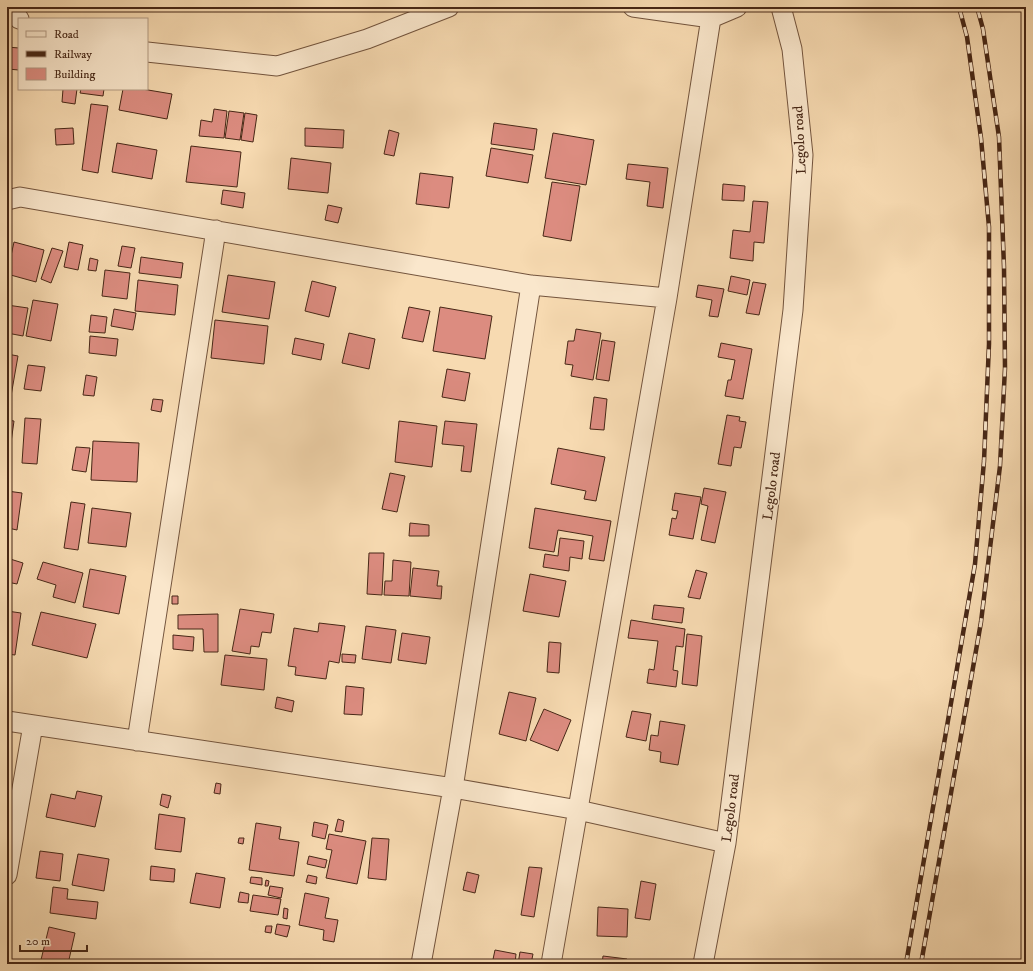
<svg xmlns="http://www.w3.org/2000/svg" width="1033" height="971" font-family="'IM FELL DW Pica',serif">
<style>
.building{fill:#dc8c80;stroke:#472716}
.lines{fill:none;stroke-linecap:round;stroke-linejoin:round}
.minor-casing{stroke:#73543d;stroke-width:21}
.minor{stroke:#fae7cc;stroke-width:19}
.rail-casing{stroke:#472716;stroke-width:4.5}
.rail{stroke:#fae7cc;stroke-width:3;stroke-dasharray:9;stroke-linecap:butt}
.labels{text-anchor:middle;stroke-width:3;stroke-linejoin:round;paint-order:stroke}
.street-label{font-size:14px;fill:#472716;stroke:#fae7cc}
</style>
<rect width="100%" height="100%" fill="#f7dab1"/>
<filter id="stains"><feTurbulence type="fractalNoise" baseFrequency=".005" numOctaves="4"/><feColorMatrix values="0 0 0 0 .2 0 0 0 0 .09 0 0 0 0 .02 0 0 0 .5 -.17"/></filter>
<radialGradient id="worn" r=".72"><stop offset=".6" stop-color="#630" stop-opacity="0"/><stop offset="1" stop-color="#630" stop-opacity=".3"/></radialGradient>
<!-- building -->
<path class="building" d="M7,47L19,48V70L7,69Z
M63,89H77L75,104L62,102Z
M81,89H104L103,96L80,93Z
M123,89H142L172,94L167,119L119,110Z
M91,104L108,106L98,173L82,170Z
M214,109L227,111L224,138L199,136L201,120L212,122Z
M229,111L244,113L240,140L225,138Z
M245,113L257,115L253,142L241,140Z
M494,123L537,129L534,150L491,144Z
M73,128L74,144L56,145L55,129Z
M305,128L344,130L343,148L305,146Z
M389,130L399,133L394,156L384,154Z
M553,133L594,140L586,185L545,178Z
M117,143L157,150L152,179L112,172Z
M191,146L241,152L237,187L186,182Z
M491,148L533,155L528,183L486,176Z
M291,158L331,163L328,193L288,189Z
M628,164L668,168L663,208L647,206L650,182L626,179Z
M420,173L453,177L449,208L416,204Z
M552,182L580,186L571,241L543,236Z
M723,184L745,186L744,201L722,200Z
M223,190L245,193L243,208L221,204Z
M753,201L768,202L764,243L754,242L753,261L730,258L733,230L750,232Z
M328,205L342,208L338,223L325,220Z
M14,242L44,250L36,282L7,274Z
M69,242L83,245L78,270L64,267Z
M122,246L135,248L131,268L118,266Z
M52,248L63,251L51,283L41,279Z
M141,257L183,263L181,278L139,273Z
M90,258L98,260L96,271L88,270Z
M105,270L130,273L127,299L102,296Z
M228,275L275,282L269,319L222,312Z
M731,276L750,280L747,295L728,291Z
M138,280L178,285L175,315L135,311Z
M312,281L336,287L329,317L305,311Z
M753,282L766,284L759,315L746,313Z
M698,285L724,289L718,317L709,316L712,300L696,297Z
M33,300L58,304L51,341L26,336Z
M7,305L28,308L23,336L7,333Z
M409,307L430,311L423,342L402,338Z
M440,307L492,316L485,359L433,351Z
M114,309L136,313L133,330L111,326Z
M91,315L107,317L105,333L89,332Z
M215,320L268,326L264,364L211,358Z
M576,329L601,333L593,380L571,376L573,365L565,364L568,341H574Z
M349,333L375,339L369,369L342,363Z
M90,336L118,339L116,356L89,353Z
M295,338L324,344L321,360L292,354Z
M602,340L615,342L609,381L596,379Z
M721,343L752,349L743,399L725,396L728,380H731L735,360L718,357Z
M7,354L18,356L11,396L7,395Z
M28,365L45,367L41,391L24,389Z
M447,369L470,373L465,401L442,397Z
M86,375L97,377L94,396L83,395Z
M594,397L607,399L604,430L590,429Z
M153,399L163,400L161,412L151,410Z
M727,415L740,417L739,421L746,422L741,448L734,447L731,466L718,464Z
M25,418L41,419L37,464L22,463Z
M7,420L14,421L8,464H7Z
M399,421L437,426L432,467L395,462Z
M445,421L477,424L471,472L461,471L464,446L442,444Z
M93,441L139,443L137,482L91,480Z
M76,447L90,448L86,472L72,470Z
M558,448L605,457L596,501L584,499L586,491L551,484Z
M390,473L405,476L397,512L382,509Z
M704,488L726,492L715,543L701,540L708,506L701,504Z
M7,491L22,493L17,530L8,528L10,508L7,507Z
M675,493L701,497L693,539L669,535L672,518L676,519L678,511L672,510Z
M71,502L85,504L78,550L64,548Z
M92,508L131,513L126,547L88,543Z
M535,508L611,521L604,561L589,559L593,536L558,530L554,552L529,548Z
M410,523L429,525V536H409Z
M560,538L584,541L582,559L570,557L569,571L543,567L545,554L558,556Z
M369,553H384L382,595L367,594Z
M7,558L23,563L17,584L7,582Z
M393,560L411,562L409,596L384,595L385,581H392Z
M43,562L83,573L75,603L53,597L56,585L37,579Z
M413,568L439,571L437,586H442L441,599L410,596Z
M90,569L126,576L119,614L83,607Z
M696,570L707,573L700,599L688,597Z
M530,574L566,581L559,617L523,611Z
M172,596H178V604H172Z
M654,605L684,608L682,623L652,619Z
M240,609L274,614L271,633L262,632L259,647L251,646L250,654L232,651Z
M7,611L21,613L15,655L7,654Z
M41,612L96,624L87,658L32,645Z
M218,614V652H204L203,629H178V615Z
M631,620L685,629L683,647L676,646L673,670L678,671L676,687L647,683L649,669L654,670L658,641L628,638Z
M319,623L345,626L339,663L329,661L326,679L295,675L296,667L288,666L294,628L318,632Z
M366,626L396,630L391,663L362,659Z
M402,633L430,637L426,664L398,660Z
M687,634L702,636L697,686L682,684Z
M173,635L194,637L193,651L173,649Z
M549,642L561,643L559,673L547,672Z
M342,654L356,655L355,663L342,662Z
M225,655L267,659L264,690L221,685Z
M346,686L364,688L362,715L344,714Z
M509,692L536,698L526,741L499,734Z
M277,697L294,701L292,712L275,708Z
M544,709L571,720L558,751L530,740Z
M632,711L651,714L646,741L626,737Z
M660,721L685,725L678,765L660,762L661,752L649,750L651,735L658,736Z
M216,783L221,784L220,794L214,793Z
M77,791L102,796L95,827L46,817L51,794L75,799Z
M162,794L171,796L168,808L160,805Z
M159,814L185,818L181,852L155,849Z
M338,819L344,821L342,832L335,831Z
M314,822L328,825L325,839L312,836Z
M256,823L281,827L279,839L299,842L294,876L249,870Z
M329,834L366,841L357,884L326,878L332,850L326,849Z
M239,838H244L243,844L238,843Z
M372,838L389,839L386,880L368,878Z
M40,851L63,854L60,881L36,878Z
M78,854L109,859L104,891L72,885Z
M309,856L327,860L325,868L307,864Z
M151,866L175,869L174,882L150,880Z
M529,867L542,868L534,917L521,915Z
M467,872L479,875L475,893L463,890Z
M196,873L225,878L220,908L190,903Z
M308,875L317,877L316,884L306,882Z
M251,877L262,878V885L250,883Z
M266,880L269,881L268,886H265Z
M641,881L656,884L650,920L635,918Z
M270,886L283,888L281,898L268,895Z
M53,887L68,889L67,899L98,902L96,919L50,913Z
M240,892L249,894L248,903L238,902Z
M305,893L329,898L325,918L338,920L334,942L323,940L324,930L299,925Z
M253,895L281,899L278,915L250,911Z
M598,907L628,909L627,937L597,936Z
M284,908L288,909L287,919L283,918Z
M277,924L290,926L287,937L275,934Z
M266,926H272L271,933L265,932Z
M49,927L75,933L68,964H40Z
M495,950L516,954L515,964H492Z
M520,952L533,954L531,964H518Z
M603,956L627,959L626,964H630H602Z"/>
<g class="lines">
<defs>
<path id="minor" d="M10,7L19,19
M633,7L711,18L737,7
M147,52L277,66L367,39L449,7
M7,200L20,197L531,285L667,298
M7,721L453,788L578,810L726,843
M137,741L216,230
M7,875L33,725
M421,964L453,788L531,285
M551,964L667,298L711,18
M703,964L726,843L793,310L803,155L792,49L781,7"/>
</defs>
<!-- minor casing -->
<use href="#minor" class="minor-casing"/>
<!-- minor -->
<use href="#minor" class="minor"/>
<defs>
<path id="rail" d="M906,964L975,564L984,461L989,344V227L981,138L967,37L959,7
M921,964L981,622L1000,466L1005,368L1004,267L999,137L983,29L977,7"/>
</defs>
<!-- rail casing -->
<use href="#rail" class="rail-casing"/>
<!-- rail -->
<use href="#rail" class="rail"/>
</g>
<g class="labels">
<!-- street labels -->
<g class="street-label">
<text transform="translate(799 140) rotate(-93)" y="5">Legolo road</text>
<text transform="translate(771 486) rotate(-83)" y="5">Legolo road</text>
<text transform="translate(730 808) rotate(-83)" y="5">Legolo road</text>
</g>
</g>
<!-- margin -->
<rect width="1033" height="971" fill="none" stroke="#f7dab1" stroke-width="24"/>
<rect x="8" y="8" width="1017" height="955" fill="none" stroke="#472716" stroke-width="2"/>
<rect x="12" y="12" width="1009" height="947" fill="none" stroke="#472716"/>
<!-- legend -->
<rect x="18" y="18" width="130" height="72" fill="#fae7cc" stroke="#b29a83"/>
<rect x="26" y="31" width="20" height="6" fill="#fae7cc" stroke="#b29a83"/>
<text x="54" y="38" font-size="12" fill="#472716">Road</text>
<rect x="26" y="51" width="20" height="6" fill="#472716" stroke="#b29a83"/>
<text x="54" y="58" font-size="12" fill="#472716">Railway</text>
<rect x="26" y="68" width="20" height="12" fill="#dc8c80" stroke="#b29a83"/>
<text x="54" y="78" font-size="12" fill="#472716">Building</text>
<!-- scale -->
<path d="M20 945v6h67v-6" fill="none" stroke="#472716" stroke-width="2"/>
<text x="26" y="945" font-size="12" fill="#472716" stroke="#fae7cc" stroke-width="3" paint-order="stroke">20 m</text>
<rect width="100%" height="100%" filter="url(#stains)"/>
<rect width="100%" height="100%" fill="url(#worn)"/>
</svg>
